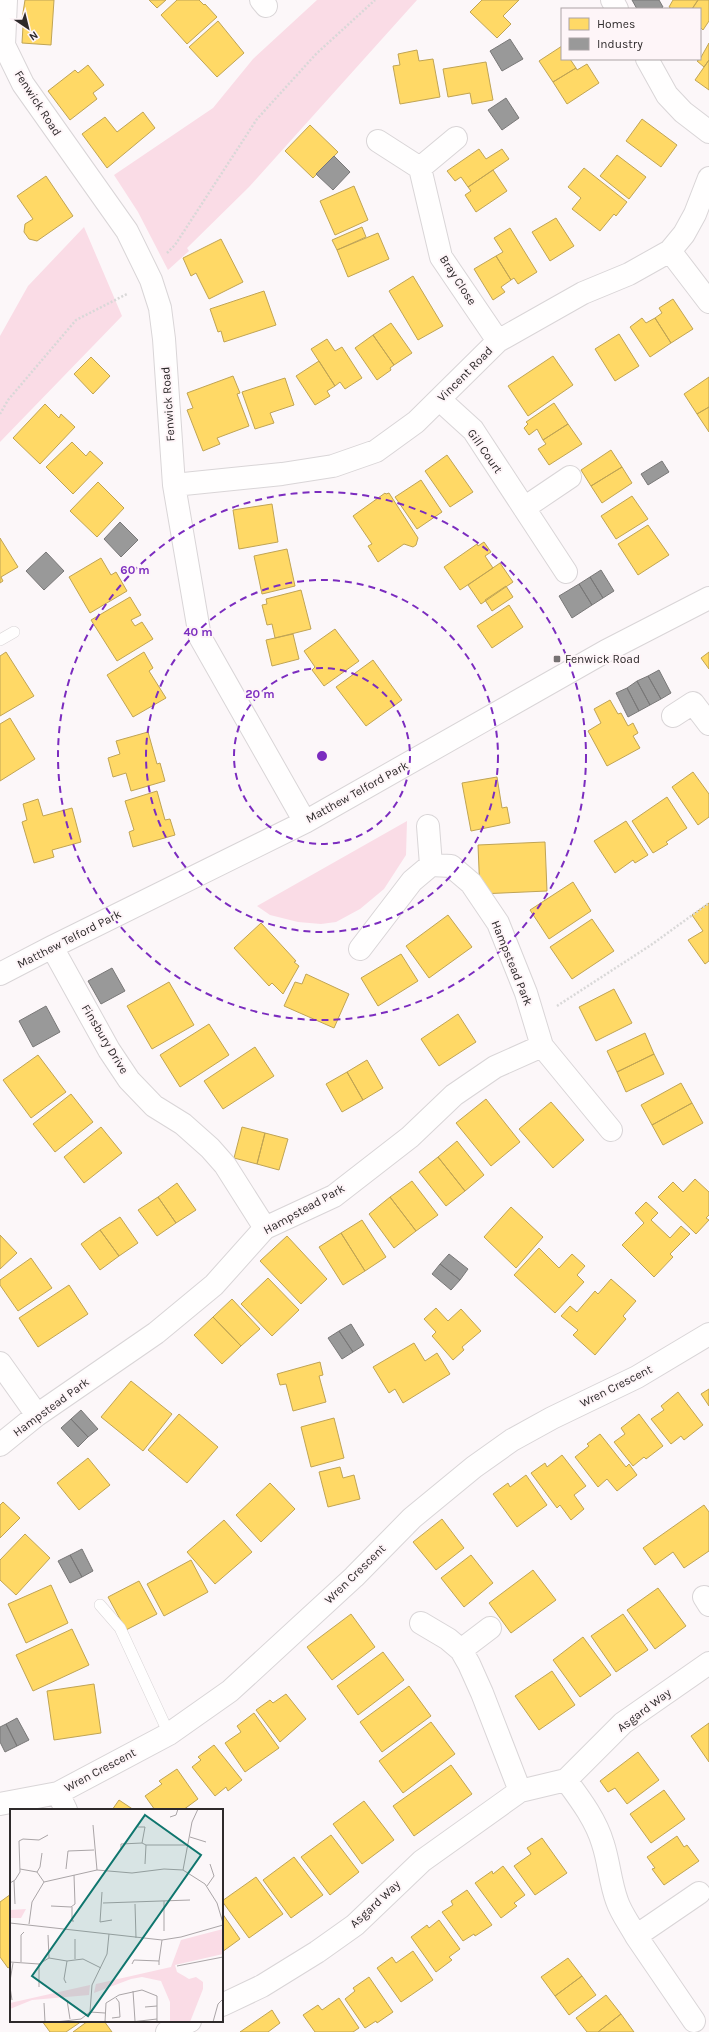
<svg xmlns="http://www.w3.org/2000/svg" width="709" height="2032" font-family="Karla,sans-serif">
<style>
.green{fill:#fadce6}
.homes{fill:#ffd966;stroke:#c0a454}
.industry{fill:#999;stroke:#797878}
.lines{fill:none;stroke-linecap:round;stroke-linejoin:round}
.lane-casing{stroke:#d9d5d7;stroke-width:12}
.street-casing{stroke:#d9d5d7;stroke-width:24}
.path{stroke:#d9d8d8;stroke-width:2.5;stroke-dasharray:2 2;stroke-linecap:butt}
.lane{stroke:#fffefe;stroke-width:11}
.street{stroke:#fffefe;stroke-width:22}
.ring{fill:none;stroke:#7b2cbf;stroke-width:2;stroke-dasharray:7 5}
.poi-dot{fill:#767273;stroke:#fef5f8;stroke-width:1.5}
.labels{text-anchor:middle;stroke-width:4;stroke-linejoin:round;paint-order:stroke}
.street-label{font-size:12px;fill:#2e2a2b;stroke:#fef5f8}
.poi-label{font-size:12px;fill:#2e2a2b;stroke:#fef5f8;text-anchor:start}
.inset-road{fill:none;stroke:#aaa5a7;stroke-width:1}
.view{fill:#0f766e;fill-opacity:0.15;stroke:#0f766e;stroke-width:2}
.inset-edge{fill:none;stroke:#2e2a2b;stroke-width:2}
.centre{fill:#7b2cbf;stroke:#fef5f8;stroke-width:2}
.ring-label{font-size:12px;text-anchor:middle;font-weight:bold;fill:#7b2cbf;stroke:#fef5f8;stroke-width:4;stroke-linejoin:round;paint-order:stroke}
</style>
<rect width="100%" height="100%" fill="#fcf7f9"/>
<!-- green -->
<path class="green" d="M317,0H417L249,187L187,248L189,251L168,270L138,212L114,175L213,108L253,59Z
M84,227L122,316L0,442V336L28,286Z
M407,821L406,855L384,889L360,909L336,922L321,924L298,922L270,915L257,906Z"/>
<!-- homes -->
<path class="homes" d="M25,0H54L51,45L22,43L23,26L21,25Z
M149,0H166L157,8Z
M177,0H199L204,5L205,4L217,17L187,44L161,15Z
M482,0H519L503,16L511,24L497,38L470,12Z
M673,0H698L692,9H672L669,7Z
M698,0H709V21L703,30L700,27V9H692Z
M218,21L244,53L217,77L189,47Z
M709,43V60L704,67L697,61L700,59Z
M562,46V59H570L576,68L553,82L539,61Z
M417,50L419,61L433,59L440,97L400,104L393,66L400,65L398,54Z
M709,60V90L695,80Z
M486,62L493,100L472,104L470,93L448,97L443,69Z
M587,64L599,83L567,104L553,82L576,68L577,70Z
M88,65L104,85L93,93L97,99L70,120L48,91L75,70L78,73Z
M143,112L155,128L107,168L82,134L105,117L117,132Z
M642,119L677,145L661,167L626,141Z
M310,125L338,152L313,178L285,151Z
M479,149L486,159L502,149L509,159L468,187L461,177L455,181L447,171Z
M617,155L646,177L629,199L600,176Z
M584,168L627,202L616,216L614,214L600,231L572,209L581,198L568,187Z
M493,170L507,191L476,212L465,195L471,191L468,187Z
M46,176L73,216L37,241L29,239L24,232L25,224L33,219L17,196Z
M354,186L368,220L335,235L320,201Z
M556,218L574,246L550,261L532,232Z
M362,227L366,237L337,250L332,240Z
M510,228L537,272L518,284L514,278L511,280L496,256L503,252L494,238Z
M378,233L389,259L348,277L337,250Z
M221,239L243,282L209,299L196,273L191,276L183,258Z
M496,256L511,280L501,287L505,292L493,300L474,269Z
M413,276L443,326L418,340L389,291Z
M264,291L276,325L224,342L221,331L218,332L210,309Z
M673,299L693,329L671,343L655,318L662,313L659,308Z
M642,318L646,323L655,318L671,343L650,357L630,327Z
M391,323L412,353L394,365L373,335Z
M619,334L639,366L615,381L595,349Z
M373,335L394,365L390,368L391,370L377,380L355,348Z
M327,339L335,351L342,347L362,378L345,389L340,382L335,386L311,349Z
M553,356L573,385L528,416L508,386Z
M91,357L110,376L93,394L74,374Z
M319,361L335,386L327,391L330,396L315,405L296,376Z
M233,376L240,393L237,394L249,426L217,438L220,444L203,451L187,410L193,408L187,393Z
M709,377V407L697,414L684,394Z
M285,378L294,405L270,413L274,423L255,429L242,392Z
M554,403L568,424L543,440L537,429L529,435L524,428L528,424L526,422Z
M45,404L59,418L61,414L75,427L40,464L13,438Z
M709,407V432L697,414Z
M568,424L582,444L549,465L538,449L546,444L543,440Z
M72,442L86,456L90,451L103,463L73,494L46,467Z
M611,450L622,467L591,486L581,470Z
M447,455L473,492L450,507L425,471Z
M622,467L632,483L602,503L591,486Z
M421,480L442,512L417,529L395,497Z
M98,482L124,508L97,537L70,511Z
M385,493L386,494L389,493L418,538L416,545L413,547L404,544L378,562L368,546L372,544L353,516Z
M632,496L648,519L616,539L601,516Z
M272,504L278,542L239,549L233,510Z
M648,525L669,555L638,575L618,544Z
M0,538L18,567L1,577L3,581L0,583Z
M484,542L491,552L485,556L493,568L460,590L444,567L477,544L478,546Z
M287,549L295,586L262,594L254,556Z
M101,558L111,575L116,572L127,591L90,613L69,577Z
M500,563L513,582L481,604L468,585Z
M506,586L513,597L492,611L485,600Z
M301,590L311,629L275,638L272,624L267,625L262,605L267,604L266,599Z
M130,597L141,615L131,620L135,626L142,622L153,639L117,661L91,620Z
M509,605L523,627L492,648L477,626Z
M335,629L359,661L324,686L312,670L315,667L304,651Z
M293,634L299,659L272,666L266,640Z
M6,652L34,696L0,716V656Z
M144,652L153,668L149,671L166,698L133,717L107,675Z
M709,652V669L701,658Z
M373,660L402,700L366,726L336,687Z
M610,700L618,714L621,713L628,726L633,723L638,733L633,736L640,748L607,766L588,731L601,723L594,709Z
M10,718L35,759L0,781V724Z
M148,732L157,764L160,763L165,781L131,791L126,773L113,777L108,758L120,754L116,741Z
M693,772L709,794V817L698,825L672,787Z
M497,777L502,808L507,807L510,823L471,831L462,783Z
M157,791L165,820L170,819L175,835L133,847L129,832L134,830L125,801Z
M667,797L687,828L666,842L668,844L653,853L632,821Z
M38,799L43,816L72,808L81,842L52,850L54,857L34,863L22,822L27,820L23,804Z
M626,821L648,855L635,863L633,860L615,873L594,841Z
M545,842L547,891L480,894L478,845Z
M573,882L591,911L549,939L530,910Z
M709,903V961L705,964L688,940L703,931L692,915Z
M448,915L472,947L429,978L406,946Z
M592,919L614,951L572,979L550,947Z
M261,923L296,961L294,962L299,966L283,994L272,983L269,986L234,948Z
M401,954L418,981L378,1006L361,978Z
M306,974L349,994L334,1028L284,1006L295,982L302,984Z
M169,982L194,1025L152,1049L127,1006Z
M614,989L632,1023L596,1041L579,1007Z
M458,1014L476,1042L439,1066L421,1039Z
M209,1024L229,1055L180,1087L160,1055Z
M645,1033L654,1054L617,1072L607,1051Z
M255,1047L274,1076L223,1109L204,1081Z
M654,1054L664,1074L626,1092L617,1072Z
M38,1055L66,1092L31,1118L3,1080Z
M367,1060L383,1088L363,1100L347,1072Z
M347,1072L363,1100L342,1112L326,1084Z
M681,1083L692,1103L652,1125L641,1105Z
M71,1094L93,1122L55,1152L33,1124Z
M486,1099L520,1142L491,1166L456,1123Z
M551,1102L584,1140L553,1168L519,1129Z
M692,1103L703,1123L663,1145L652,1125Z
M101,1127L122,1153L84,1183L64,1157Z
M242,1127L265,1133L257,1164L234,1158Z
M265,1133L288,1139L279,1170L257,1164Z
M457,1141L484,1175L465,1191L438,1157Z
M438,1157L465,1191L446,1206L419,1172Z
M695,1179L709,1192V1215L706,1218L709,1220L696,1234L658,1197L673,1182L683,1192Z
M412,1181L438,1215L416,1231L390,1197Z
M177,1183L196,1210L176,1223L158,1197Z
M158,1197L176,1223L157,1236L138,1210Z
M390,1197L416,1231L394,1248L369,1214Z
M646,1202L658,1213L651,1220L670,1238L681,1226L690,1234L670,1254L673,1257L654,1277L622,1245L644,1223L635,1213Z
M511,1207L543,1237L516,1268L484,1237Z
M120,1217L138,1243L119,1256L100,1230Z
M362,1220L386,1257L365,1271L341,1233Z
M100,1230L119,1256L100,1270L81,1244Z
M341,1233L365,1271L343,1285L319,1247Z
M0,1235L17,1253L0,1269Z
M287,1236L327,1279L301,1304L260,1261Z
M539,1248L559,1268L572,1254L585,1266L577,1275L584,1282L555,1313L514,1275Z
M31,1258L52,1288L18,1311L0,1285V1280Z
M268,1278L299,1310L272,1336L241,1304Z
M611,1279L636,1301L623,1316L626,1319L595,1355L573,1335L578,1330L561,1316L570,1306L577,1312L595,1291L598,1294Z
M69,1285L88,1314L38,1347L19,1318Z
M232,1299L260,1329L241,1346L213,1317Z
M436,1308L448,1321L461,1309L481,1331L462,1347L464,1350L453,1360L432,1336L436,1332L424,1319Z
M213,1317L241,1346L222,1364L194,1335Z
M414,1343L425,1361L437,1353L450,1374L403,1403L395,1389L389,1393L373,1367Z
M320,1362L323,1375L319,1376L326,1402L293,1411L286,1384L280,1385L277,1374Z
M131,1381L172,1414L143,1451L101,1417Z
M709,1389V1406L701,1394Z
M678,1392L703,1425L684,1440L681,1436L671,1444L651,1419L664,1410L661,1406Z
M179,1414L218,1447L187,1483L148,1450Z
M639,1414L663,1446L646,1459L644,1457L633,1466L614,1442L625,1434L621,1428Z
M334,1418L344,1458L311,1467L301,1427Z
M600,1434L626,1467L629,1464L637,1475L617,1491L607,1479L598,1487L575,1457L589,1446L587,1444Z
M562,1455L586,1486L574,1495L584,1509L571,1520L560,1505L557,1508L531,1473L545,1463L547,1467Z
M88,1458L110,1485L79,1510L57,1483Z
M340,1467L343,1478L354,1475L360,1499L328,1507L319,1472Z
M526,1475L547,1505L517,1527L493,1494L508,1483L510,1487Z
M270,1483L295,1509L261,1542L236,1515Z
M3,1502L20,1518L0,1538V1505Z
M704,1505L709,1512V1551L684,1568L673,1552L655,1565L643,1548Z
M442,1519L464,1548L436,1570L413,1542Z
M224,1520L252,1552L215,1584L187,1552Z
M25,1534L50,1558L16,1595L0,1580V1560Z
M471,1555L493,1583L464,1607L441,1578Z
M191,1560L208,1592L164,1616L147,1584Z
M533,1570L556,1600L511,1633L489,1603Z
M139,1581L157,1614L126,1630L108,1597Z
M51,1585L68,1623L26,1643L8,1604Z
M658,1588L686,1626L655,1649L627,1610Z
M351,1614L375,1647L332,1680L307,1647Z
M623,1614L648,1650L616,1672L591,1636Z
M72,1629L89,1665L33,1691L16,1655Z
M583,1637L611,1675L580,1697L553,1660Z
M383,1652L404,1680L358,1715L337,1686Z
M552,1671L575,1705L539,1730L515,1696Z
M94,1684L101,1733L54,1740L47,1691Z
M409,1686L431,1716L382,1752L360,1722Z
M286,1694L306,1719L280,1742L256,1710L270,1700L273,1703Z
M254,1713L279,1748L245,1772L225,1743L241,1732L237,1726Z
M431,1722L455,1754L403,1793L379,1761Z
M709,1723V1762L691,1736Z
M214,1745L242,1780L228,1791L226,1787L215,1796L192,1767L201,1760L198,1757Z
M638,1752L659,1780L627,1804L615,1788L608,1792L600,1781Z
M451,1765L472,1794L414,1836L393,1806Z
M177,1769L198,1799L183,1810H155L145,1796L162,1784L159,1781Z
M664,1790L685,1819L651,1843L630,1814Z
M119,1800L134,1810H112Z
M364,1801L394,1840L362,1864L333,1824Z
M331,1835L359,1872L330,1895L301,1857Z
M677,1836L684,1847L687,1845L699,1861L664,1885L652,1869L655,1868L647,1857Z
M542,1838L567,1873L535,1895L514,1866L531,1854L527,1848Z
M294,1857L323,1895L291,1918L263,1880Z
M503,1866L525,1895L514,1903L517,1906L501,1918L475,1883L492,1871L493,1874Z
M256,1877L283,1914L249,1938L222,1901Z
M467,1890L492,1925L475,1936L474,1934L463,1941L442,1912L453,1905L451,1901Z
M11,1894V1966L8,1968L0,1957V1902Z
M222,1913L240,1939L222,1952Z
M439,1920L460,1949L449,1957L452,1960L436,1972L411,1937L427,1925L429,1928Z
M413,1951L433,1980L401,2002L377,1968L392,1957L396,1963Z
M568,1958L582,1976L555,1996L541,1977Z
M582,1976L596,1995L569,2015L555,1996Z
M369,1977L393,2012L377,2023L376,2021L365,2028L345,1999L355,1991L353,1988Z
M606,1995L621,2014L598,2032H587L576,2018Z
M339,1998L359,2028L353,2032H315L303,2015L318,2005L322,2010Z
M272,2010L280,2023L268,2032H240Z
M621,2014L634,2032H598Z
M42,2021H82L66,2032H50Z
M88,2021H104L112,2032H73Z"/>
<!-- industry -->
<path class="industry" d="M632,0H659L663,7L660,9H637Z
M510,39L523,59L502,71L490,51Z
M506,98L519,118L502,130L488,110Z
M334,156L350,172L333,190L316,174Z
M662,461L669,472L648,485L641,474Z
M120,522L138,540L121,557L104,539Z
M46,552L64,571L44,590L26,571Z
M601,570L614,591L603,598L590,577Z
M590,577L603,598L592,605L579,584Z
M579,584L592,605L572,618L559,596Z
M659,670L671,693L661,699L648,676Z
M648,676L661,699L650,705L637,681Z
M637,681L650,705L639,711L627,688Z
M627,688L639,711L628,717L616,693Z
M112,968L125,991L101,1004L88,981Z
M46,1006L60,1032L33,1047L19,1021Z
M449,1254L468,1269L460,1280L440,1264Z
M440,1264L460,1280L451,1290L432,1274Z
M351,1324L364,1345L353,1352L339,1331Z
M339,1331L353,1352L342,1359L328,1338Z
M81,1410L98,1429L88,1437L71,1419Z
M71,1419L88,1437L78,1447L61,1428Z
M82,1549L93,1571L82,1577L70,1555Z
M70,1555L82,1577L70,1583L58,1561Z
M17,1718L29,1740L17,1746L6,1724Z
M6,1724L17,1746L5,1752L0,1742V1727Z"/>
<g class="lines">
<defs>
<path id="lane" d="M0,640L14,632
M100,1605L120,1628L169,1734"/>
<path id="street" d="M6,0L4,45L23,84L127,231L151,280L160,308L164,339L174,485L200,637L305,822
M261,0L266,6
M612,0L617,9
M647,59L667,95L683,112L709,132
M378,141L420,168L441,257L498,341
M420,168L456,138
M670,251L709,302
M440,400L473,430L566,572
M174,485L282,474L333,466L376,451L416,422L498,341L583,293L629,274L670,251L684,234L695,214L709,178
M524,508L570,477
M673,716L693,703L709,724
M428,826L431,865
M52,947L109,1050L129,1080L154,1106L183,1124L210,1148L225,1165L265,1228
M360,949L412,881L431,865L451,866L471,883L498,923L526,993L542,1046L611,1130
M0,974L52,947L305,822L606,651L709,598
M0,1363L37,1415
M0,1445L37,1415L156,1333L214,1285L265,1228L334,1196L410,1137L454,1095L495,1067L542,1046
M704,1597L709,1605
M421,1623L448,1639L461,1650L469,1664L482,1693L520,1791
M461,1650L490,1628
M566,1780L623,1723L709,1663
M58,1793L66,1810
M0,1804L58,1793L169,1734L230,1691L354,1577L412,1518L474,1467L512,1440L552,1418L637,1377L709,1334
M636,1936L694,2021
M222,2005L262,1986L317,1952L355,1925L422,1861L520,1791L566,1780C580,1799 596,1820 603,1844C609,1862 610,1882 617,1901C621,1913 630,1925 636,1936L699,1893
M167,2032L190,2021"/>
</defs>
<!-- lane casing -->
<use href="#lane" class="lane-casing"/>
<!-- street casing -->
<use href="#street" class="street-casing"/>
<!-- path -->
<path class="path" d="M167,253L175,245L257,119L316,54L375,0
M0,414L8,400L76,320L127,294
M557,1006L651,945L709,903"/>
<!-- lane -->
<use href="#lane" class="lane"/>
<!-- street -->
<use href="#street" class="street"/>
</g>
<!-- distance rings -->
<g class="ring">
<circle cx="322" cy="756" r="88"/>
<circle cx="322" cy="756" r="176"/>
<circle cx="322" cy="756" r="264"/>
</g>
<!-- markers -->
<rect class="poi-dot" x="553" y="655" width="8" height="8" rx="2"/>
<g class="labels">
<!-- street labels -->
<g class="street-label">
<text transform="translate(38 103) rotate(57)" y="4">Fenwick Road</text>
<text transform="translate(458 280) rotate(57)" y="4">Bray Close</text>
<text transform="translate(465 374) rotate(-45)" y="4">Vincent Road</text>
<text transform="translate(168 404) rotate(-94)" y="4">Fenwick Road</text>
<text transform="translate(485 451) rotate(55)" y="4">Gill Court</text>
<text transform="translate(357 792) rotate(-29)" y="4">Matthew Telford Park</text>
<text transform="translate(69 939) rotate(-27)" y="4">Matthew Telford Park</text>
<text transform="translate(512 963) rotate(68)" y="4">Hampstead Park</text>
<text transform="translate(105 1039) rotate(59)" y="4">Finsbury Drive</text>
<text transform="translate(304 1209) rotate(-29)" y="4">Hampstead Park</text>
<text transform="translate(616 1386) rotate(-27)" y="4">Wren Crescent</text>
<text transform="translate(51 1407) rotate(-36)" y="4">Hampstead Park</text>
<text transform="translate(355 1574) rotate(-44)" y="4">Wren Crescent</text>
<text transform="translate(644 1710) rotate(-37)" y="4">Asgard Way</text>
<text transform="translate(100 1770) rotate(-28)" y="4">Wren Crescent</text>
<text transform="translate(375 1904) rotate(-43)" y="4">Asgard Way</text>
</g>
<!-- poi labels -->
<g class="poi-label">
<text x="565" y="663">Fenwick Road</text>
</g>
</g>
<!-- overview -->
<g transform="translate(10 1809)">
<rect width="213" height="213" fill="#fcf7f9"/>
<path d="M16,100L11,109H0V101ZM213,120V145L165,156L167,163L174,167L179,170L186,168L193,173V180L180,213H160V193L151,172L132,168L121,170L84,184L86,175L161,158L171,131ZM80,176L79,186L22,191L0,200V194Z" fill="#fadce6"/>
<path class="inset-road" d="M160,8L166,6L168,0M83,16L87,61M128,18H135L132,34L136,36H178M180,28L196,33M111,41V35L132,34M135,55L136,36M10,60L27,63L34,73M56,60L58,42L84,41M173,61L182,13L188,0M27,63L30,58L32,44M4,72L5,95M0,74L5,71L10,63L9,32L13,30L29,31L38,26M197,77L204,67L200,55M92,83L90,113L102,111M93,94L180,91M125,95L126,129M41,97L61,98L65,95L64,66M62,98V112H64M0,114L152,131L171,128L213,116M19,115L22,93L34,73L87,61L122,64L154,60L173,61L195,75L207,94L213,114M154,122V92M38,126L39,149M65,130V150M149,152L152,131M0,153L29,155L39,149L57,152L73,150L91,159M11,153V126L14,123M29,155V178M122,155L124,151L149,152V156M167,157L213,148M0,172L3,154M56,174L54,170L57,152M0,178L2,191M123,182L125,212M57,191L60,210M34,194L35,213M135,198L147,197M80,203L95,204M102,209L110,208L109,193L106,189M46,213L71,210L80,203L82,176L97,145L99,125M95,213L96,194L109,186L132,181L147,187V213M121,213L147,210M203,213L208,195L213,190"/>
<path class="view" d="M135,6L191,46L78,207L22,167Z"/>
<rect width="213" height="213" class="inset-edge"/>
</g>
<circle cx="322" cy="756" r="6" class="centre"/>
<g class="ring-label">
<text x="135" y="574">60 m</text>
<text x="198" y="636">40 m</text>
<text x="260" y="698">20 m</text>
</g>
<!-- legend -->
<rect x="561" y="8" width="140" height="52" fill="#fef5f8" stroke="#aba4a6"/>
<rect x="569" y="18" width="20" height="12" fill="#ffd966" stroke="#aba4a6"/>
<text x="597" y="28" font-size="12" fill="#2e2a2b">Homes</text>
<rect x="569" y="38" width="20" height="12" fill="#999999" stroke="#aba4a6"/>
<text x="597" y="48" font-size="12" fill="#2e2a2b">Industry</text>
<!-- north arrow -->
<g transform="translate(28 28) rotate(145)" stroke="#fef5f8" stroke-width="3" paint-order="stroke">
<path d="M0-3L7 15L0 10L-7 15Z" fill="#2e2a2b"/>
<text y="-6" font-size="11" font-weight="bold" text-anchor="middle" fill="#2e2a2b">N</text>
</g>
</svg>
